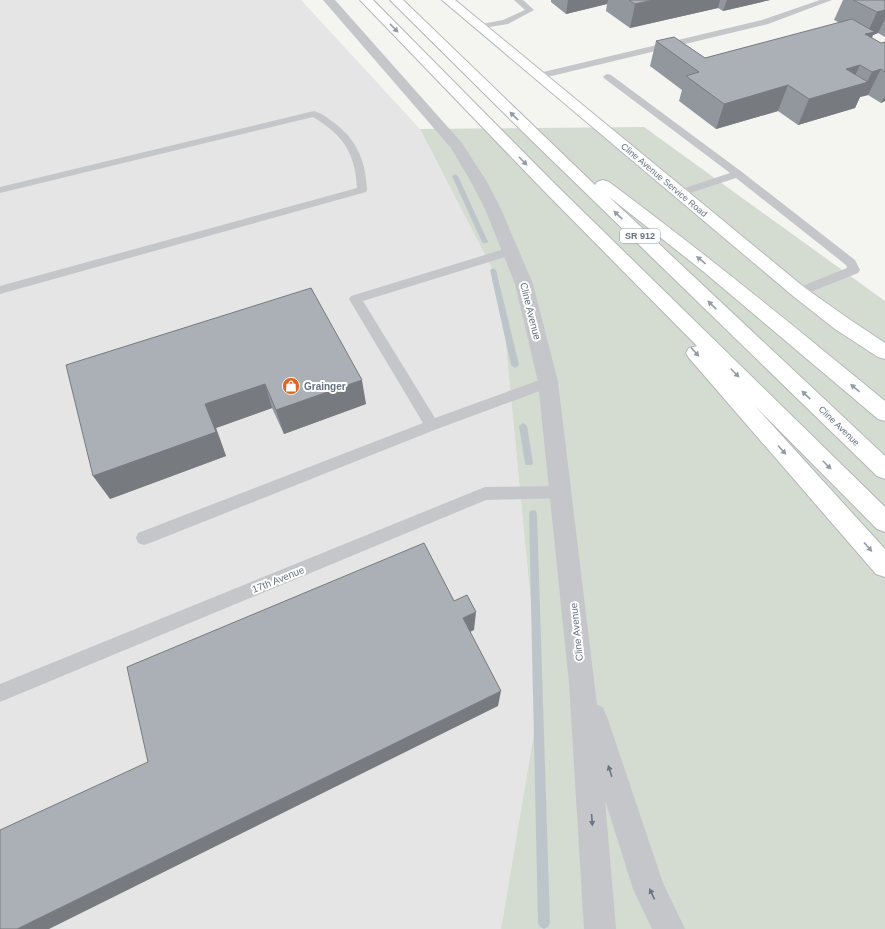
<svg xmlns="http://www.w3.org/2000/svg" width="885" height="929" font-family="Helvetica,sans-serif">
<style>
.built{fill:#e4e5e4}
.green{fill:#d4dbd1}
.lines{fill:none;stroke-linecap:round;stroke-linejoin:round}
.stream{fill:#bdc5cb;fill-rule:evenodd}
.secondary-casing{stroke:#b6b9be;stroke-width:2}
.highway-casing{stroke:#b4b6ba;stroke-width:2}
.lane{fill:#c4c6ca;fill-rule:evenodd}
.street{fill:#c4c6ca;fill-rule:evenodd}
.secondary{fill:#fff;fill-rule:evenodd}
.highway{fill:#fff;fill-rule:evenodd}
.wall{fill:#92979d}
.shaded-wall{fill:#777b7f}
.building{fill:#aab0b6;stroke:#777b7f}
.oneway{fill:#929ba6}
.oneway2{fill:#697484}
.labels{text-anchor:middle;stroke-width:4;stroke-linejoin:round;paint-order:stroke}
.far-street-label{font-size:9px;fill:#647080;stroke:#fff}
.shield{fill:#fff;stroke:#929ba6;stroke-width:1}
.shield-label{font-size:9px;font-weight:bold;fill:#647080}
.street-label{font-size:10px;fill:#647080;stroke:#fff}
.poi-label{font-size:10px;font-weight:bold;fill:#647080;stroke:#fff;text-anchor:start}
</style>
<rect width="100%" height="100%" fill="#f4f4f0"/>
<!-- built -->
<path class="built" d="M0,0H301L420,129L500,284L540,697L501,929H0Z"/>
<!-- green -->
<path class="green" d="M644,127L885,301V929H501L540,697L500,284L420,129Z"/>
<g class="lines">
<!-- stream -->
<path class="stream" d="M455,174L458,176L488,242L487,243H483L482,242L452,176Z
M493,268L496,270L519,365L515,368L511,365L490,270Z
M523,423L527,426L533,463L532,465H526L525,463L519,426Z
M533,510L536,511L537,514L550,923L548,927L544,929L540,927L538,923L529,514L530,511Z"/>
<defs>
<path id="secondary" d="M442,0H455L805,288L849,319L885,343V359L878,357L835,329L793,296Z"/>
<path id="highway" d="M360,0H373L555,184L885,507V532L877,529L754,405L885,549V577L876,574L689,358L686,353L689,348L697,346L543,190Z
M390,0H403L595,185L597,182L603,180L609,182C703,252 794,326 885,401V421L878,419L704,272L608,196L885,456V479L877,476L525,134Z"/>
</defs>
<!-- secondary casing -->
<use href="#secondary" class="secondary-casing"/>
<!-- highway casing -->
<use href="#highway" class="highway-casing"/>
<!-- lane -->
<path class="lane" d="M514,0H523L534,10L508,24L477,29L476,27L477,25L503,20L525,10Z
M820,0H832L768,24L539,79L534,76L539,73L762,20Z
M608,74L611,75L742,172L855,260L860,270L858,273L803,295L799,296L795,295L793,292L795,289L847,268L846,265L736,178L684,195H676L675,193L676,191L730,173L605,79L603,77L605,75Z
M314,111C321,113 328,118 333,122C357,139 366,162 367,190L366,192L0,294V286L357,188C355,152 343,135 313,117L0,193V187Z
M511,247L515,248L517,251L515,254L363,301L435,418L548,377L553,378L555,382L553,386L437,429L150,543L144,545L138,543L136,538L138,533L423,423L349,299L351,296Z
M561,486L566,487L569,492L566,497L561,498L486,500L0,702V684L480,489L485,487Z"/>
<!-- street -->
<path class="street" d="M323,0H335L462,143L487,182L501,209L533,284L558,382L597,705L603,707L607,717L663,883L685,929H652L633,889L605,800L616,929H584L569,683L538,382L515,284L485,209L471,182L451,148Z"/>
<!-- secondary -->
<use href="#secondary" class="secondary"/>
<!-- highway -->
<use href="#highway" class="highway"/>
</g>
<!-- wall -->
<path class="wall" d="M551,0H770L723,11L718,8L630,28L606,11L607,4L566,14L551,2Z
M843,0H885V37L878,33L873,35L872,38L881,43L885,42V101L881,103L868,95L860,97L855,108L798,125L778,111L716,129L679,101L682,90L650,66L656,41L705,58L840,23L834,20Z
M311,288L366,404L284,434L272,408L216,428L226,456L110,499Z"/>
<!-- shaded-wall -->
<path class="shaded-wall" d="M568,0H608L607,4L566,14Z
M653,0H720L718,8L630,28L635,4Z
M727,0H770L723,11Z
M885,10V19L878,33L873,35L863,56L865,34H867L877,12Z
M860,65L849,88L867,82L872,72L881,69L868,95L860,97L855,108L798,125L809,99L846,69Z
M788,85L778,111L716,129L724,104Z
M885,96V101L881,103Z
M362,380L366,404L284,434L276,410Z
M265,384L272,408L216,428L226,456L110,499L93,476L205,404Z
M476,612L474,630L462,636L463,618Z
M501,691L498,706L49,929H17Z"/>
<!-- building -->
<path class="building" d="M629,0H653L635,4Z
M853,0H885V10L877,12Z
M852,19L875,32L865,34L881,43L885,42V72L881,69L872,72L860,65L846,69L868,82L809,99L788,85L724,104L686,76L699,72L656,41L674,37L705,58Z
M311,288L362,380L276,410L265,384L205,404L216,432L93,476L66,365Z
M424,543L454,601L467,595L476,612L463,618L501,691L17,929H0V830L148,762L127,667Z"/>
<!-- one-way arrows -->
<defs><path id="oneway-solid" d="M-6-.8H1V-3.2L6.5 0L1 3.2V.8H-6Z"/></defs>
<g class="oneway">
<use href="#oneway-solid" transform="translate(394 28) rotate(46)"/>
<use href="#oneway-solid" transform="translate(514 116) rotate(-136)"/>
<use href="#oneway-solid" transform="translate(523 161) rotate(46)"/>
<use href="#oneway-solid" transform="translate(618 215) rotate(-136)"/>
<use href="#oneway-solid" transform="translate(701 260) rotate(-141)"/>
<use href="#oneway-solid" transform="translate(712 305) rotate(-136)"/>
<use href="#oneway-solid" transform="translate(695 352) rotate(48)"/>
<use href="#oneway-solid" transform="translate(735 373) rotate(45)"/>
<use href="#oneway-solid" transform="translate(855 388) rotate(-140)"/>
<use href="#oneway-solid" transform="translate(806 395) rotate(-136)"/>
<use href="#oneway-solid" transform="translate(782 450) rotate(48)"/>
<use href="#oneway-solid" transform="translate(827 465) rotate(45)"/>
<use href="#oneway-solid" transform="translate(868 547) rotate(49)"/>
</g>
<g class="oneway2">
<use href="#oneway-solid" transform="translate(610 771) rotate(-108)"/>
<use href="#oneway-solid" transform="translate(592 820) rotate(86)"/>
<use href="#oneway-solid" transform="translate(652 894) rotate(-115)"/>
</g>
<!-- icons -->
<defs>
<symbol id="shop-disc" viewBox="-11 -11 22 22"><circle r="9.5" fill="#dd6627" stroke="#fff"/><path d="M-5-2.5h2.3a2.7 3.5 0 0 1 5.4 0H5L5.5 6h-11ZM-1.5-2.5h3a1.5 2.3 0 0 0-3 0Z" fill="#fff"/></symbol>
</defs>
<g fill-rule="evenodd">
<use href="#shop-disc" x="281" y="376" width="20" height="20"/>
</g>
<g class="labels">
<!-- far-street labels -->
<g class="far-street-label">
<text transform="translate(664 180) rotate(40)" y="3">Cline Avenue Service Road</text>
<text transform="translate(839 426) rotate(44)" y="3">Cline Avenue</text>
</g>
<!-- shield labels -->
<rect class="shield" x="620" y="229" width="40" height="14" rx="3"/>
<g class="shield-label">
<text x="640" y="239">SR 912</text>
</g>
<!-- street labels -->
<g class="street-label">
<text transform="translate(531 311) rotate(76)" y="4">Cline Avenue</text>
<text transform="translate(278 579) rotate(-22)" y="4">17th Avenue</text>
<text transform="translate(576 632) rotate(-96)" y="4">Cline Avenue</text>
</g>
<!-- poi labels -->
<g class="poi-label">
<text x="304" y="390">Grainger</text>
</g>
</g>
</svg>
